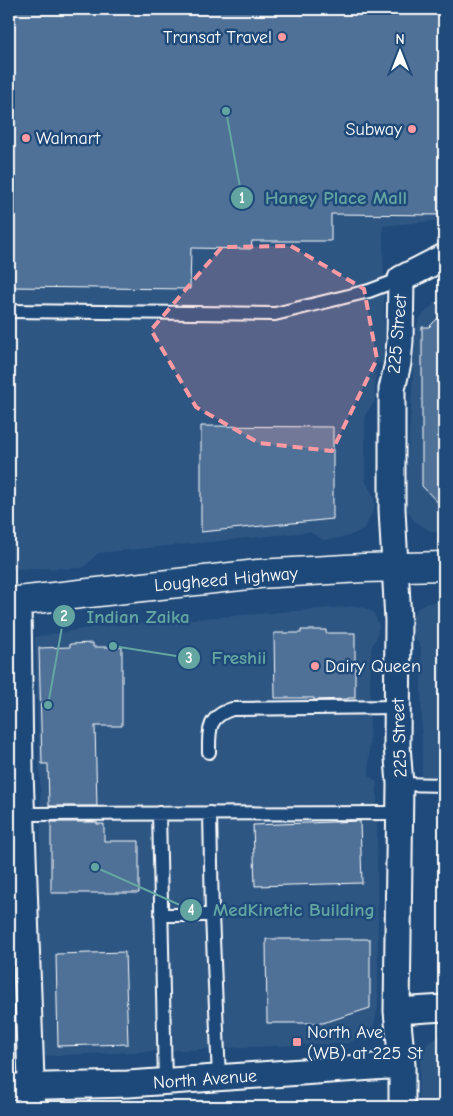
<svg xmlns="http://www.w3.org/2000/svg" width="453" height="1116" font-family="'Comic Neue',sans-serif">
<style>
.built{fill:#2e5683}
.building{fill:#507197;stroke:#fff}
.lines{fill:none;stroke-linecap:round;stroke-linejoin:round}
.lane-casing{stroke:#fff;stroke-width:16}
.street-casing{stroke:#fff;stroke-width:29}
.primary-casing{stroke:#fff;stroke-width:31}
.lane{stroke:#1f4a7a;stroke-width:12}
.street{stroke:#1f4a7a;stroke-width:25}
.primary{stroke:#1f4a7a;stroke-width:28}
.marked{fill:#ff9aa2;fill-opacity:0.2;stroke:#ff9aa2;stroke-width:4;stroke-dasharray:10 6;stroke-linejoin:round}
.poi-dot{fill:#ff9aa2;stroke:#1f4a7a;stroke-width:2}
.labels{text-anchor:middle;stroke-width:5;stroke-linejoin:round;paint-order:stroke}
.poi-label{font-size:18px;fill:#fff;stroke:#1f4a7a;text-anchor:start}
.street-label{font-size:18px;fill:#fff;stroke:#1f4a7a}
.leader{fill:none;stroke:#63a6a1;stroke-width:2}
.callout-dot{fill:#63a6a1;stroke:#1f4a7a;stroke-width:2}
.mark-label{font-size:15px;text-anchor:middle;font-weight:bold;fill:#fff}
.callout-label{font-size:19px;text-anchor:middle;font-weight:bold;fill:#63a6a1;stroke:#1f4a7a;stroke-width:5;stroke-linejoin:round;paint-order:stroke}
</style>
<rect width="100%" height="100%" fill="#1f4a7a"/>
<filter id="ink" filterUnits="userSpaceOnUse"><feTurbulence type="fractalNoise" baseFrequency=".02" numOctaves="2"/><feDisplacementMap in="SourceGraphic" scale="10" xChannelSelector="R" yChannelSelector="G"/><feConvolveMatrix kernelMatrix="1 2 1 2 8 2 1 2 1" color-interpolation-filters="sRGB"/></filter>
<g filter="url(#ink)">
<!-- built -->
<path class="built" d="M9,9H444V220L383,226L385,360L383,363L376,364L375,401L365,415V480L374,497V509L366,526L361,531L346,537L324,540L309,532L98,553L83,568L9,569Z
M444,293V533H439L431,531L414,521L407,510L405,500L416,329L420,318Z
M444,600V785L422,784L421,647L413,635V615L419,607L424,604Z
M355,606L365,608L374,613L379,626L376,639L371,648L369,775L377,783L378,1007L374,1024L370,1031L364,1036L347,1043L41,1056L38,936L41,813L35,637L95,627Z
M9,966L12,1052L11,1060H9Z
M441,1035H444V1107H418L420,1059L428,1043Z"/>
<!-- building -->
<path class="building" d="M9,9H444V215L331,214V241H252L251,249L191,248L190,289L9,287Z
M444,312V509L422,486V327H429Z
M201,426L333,427V519L201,532Z
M301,630H326V633H355V698H348V699L314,700V698H275L274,633H301Z
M93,643V647H122V726H95L97,806H49L48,764H42L39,648L70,647V644Z
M360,821L362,883L255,886L253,825Z
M51,822H97V824H104V841H139V893H51Z
M266,939H370V1008L323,1023H267Z
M125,952L128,1044L58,1046L56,954Z"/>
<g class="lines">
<defs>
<path id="lane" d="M9,311L275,314L369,291L401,279
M209,752C209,729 208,717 232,709L397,707
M400,784L444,785
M159,813L165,1082
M210,813L212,915L219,1078
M21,814L400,813
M161,915H212"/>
<path id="street" d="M18,601L20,771L32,1107
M397,1011L444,1008
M9,1087L128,1084L402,1065
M402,1107V1065L397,1011L400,784L397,746L398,621L392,509V389L398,363L400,341L401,279L444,257"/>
<path id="primary" d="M9,602L258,574L363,568L444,566"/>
</defs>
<!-- lane casing -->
<use href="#lane" class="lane-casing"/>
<!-- street casing -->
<use href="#street" class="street-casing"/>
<!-- primary casing -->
<use href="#primary" class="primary-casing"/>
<!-- lane -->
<use href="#lane" class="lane"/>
<!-- street -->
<use href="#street" class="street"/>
<!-- primary -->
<use href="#primary" class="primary"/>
</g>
</g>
<!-- marked area -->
<path class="marked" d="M291,246L364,289L377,359L332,451L259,443L196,407L151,330L222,247Z"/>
<!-- markers -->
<g class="poi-dot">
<circle cx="282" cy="37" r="5"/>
<circle cx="412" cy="129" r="5"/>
<circle cx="26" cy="138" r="5"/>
<circle cx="315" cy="666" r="5"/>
<rect x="292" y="1037" width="10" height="10" rx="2.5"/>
</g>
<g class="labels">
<!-- poi labels -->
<g class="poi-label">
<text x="272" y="43" text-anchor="end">Transat Travel</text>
<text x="402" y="135" text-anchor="end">Subway</text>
<text x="36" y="144">Walmart</text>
<text x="325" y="672">Dairy Queen</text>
<text x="307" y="1038">North Ave<tspan x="307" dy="21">(WB) at 225 St</tspan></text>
</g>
<!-- street labels -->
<g class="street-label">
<text transform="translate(397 334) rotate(-85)" y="6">225 Street</text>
<text transform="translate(226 579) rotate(-5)" y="6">Lougheed Highway</text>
<text transform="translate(399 738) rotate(-92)" y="6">225 Street</text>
<text transform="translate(205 1079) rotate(-4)" y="6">North Avenue</text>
</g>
</g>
<!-- callouts -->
<path class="leader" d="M226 111L242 198M48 705L64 616M113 646L189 658M95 867L191 910"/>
<g class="callout-dot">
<circle cx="226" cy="111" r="5"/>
<circle cx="48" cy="705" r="5"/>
<circle cx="113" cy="646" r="5"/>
<circle cx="95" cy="867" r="5"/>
<circle cx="242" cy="198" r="12"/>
<circle cx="64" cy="616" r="12"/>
<circle cx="189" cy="658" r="12"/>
<circle cx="191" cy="910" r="12"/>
</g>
<g class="mark-label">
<text x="242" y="203">1</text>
<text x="64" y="621">2</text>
<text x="189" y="663">3</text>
<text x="191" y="915">4</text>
</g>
<g class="callout-label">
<text x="336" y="204">Haney Place Mall</text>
<text x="138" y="623">Indian Zaika</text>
<text x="239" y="664">Freshii</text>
<text x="294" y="916">MedKinetic Building</text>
</g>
<!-- margin -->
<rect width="453" height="1116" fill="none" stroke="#1f4a7a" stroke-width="30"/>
<rect x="15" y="15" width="423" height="1086" fill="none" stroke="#fff" stroke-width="2" filter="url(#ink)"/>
<!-- north arrow -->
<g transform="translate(400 52)" stroke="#1f4a7a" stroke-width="4" paint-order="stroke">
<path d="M0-4L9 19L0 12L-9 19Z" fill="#ffffff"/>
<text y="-8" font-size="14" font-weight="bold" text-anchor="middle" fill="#ffffff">N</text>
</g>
</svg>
